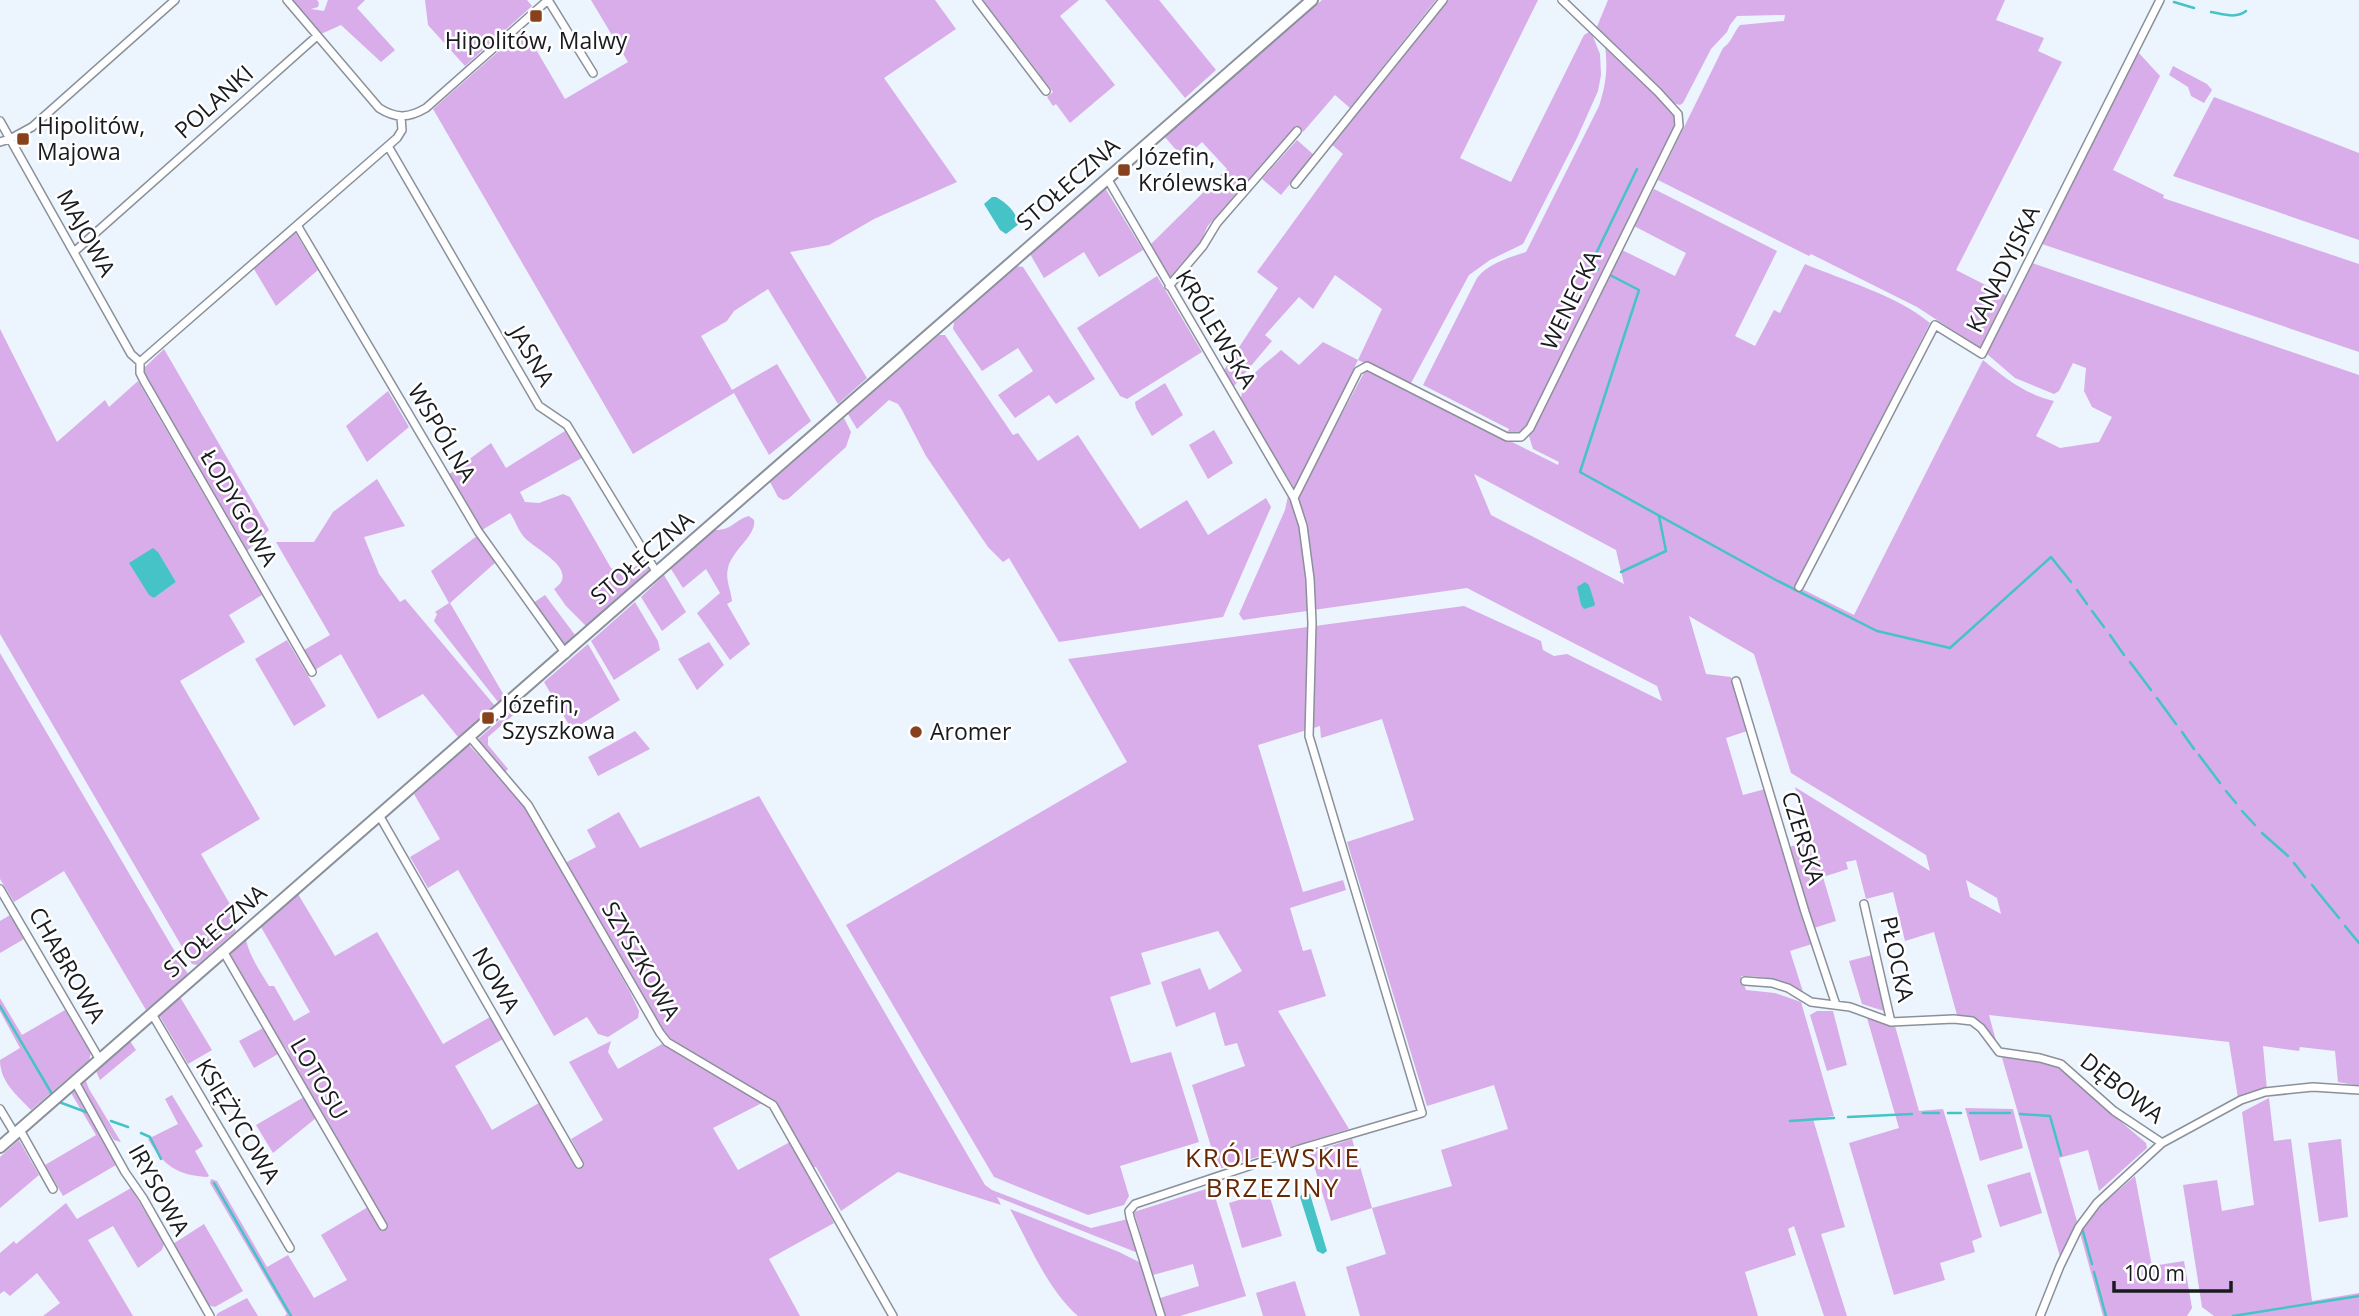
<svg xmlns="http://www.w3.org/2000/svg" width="2359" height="1316" font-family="'Open Sans',sans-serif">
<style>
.green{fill:#d8ade9;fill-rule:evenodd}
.water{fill:#46c3c6}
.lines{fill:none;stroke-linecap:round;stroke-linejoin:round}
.stream{stroke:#46c3c6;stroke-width:2.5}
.street-casing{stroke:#8b919a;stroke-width:10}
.secondary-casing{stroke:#8b919a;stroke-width:14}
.street{stroke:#fff;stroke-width:7}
.secondary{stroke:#fff;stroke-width:10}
.poi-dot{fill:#87411c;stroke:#fff;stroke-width:2.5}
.labels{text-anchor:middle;stroke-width:5;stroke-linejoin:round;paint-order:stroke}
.poi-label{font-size:23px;fill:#191b1f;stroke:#fff;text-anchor:start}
.street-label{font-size:23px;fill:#191b1f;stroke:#fff}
.quarter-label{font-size:26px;letter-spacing:2px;fill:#672903;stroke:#fff}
</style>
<rect width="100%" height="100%" fill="#ecf4fe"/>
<!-- green -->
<path class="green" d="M291,0H317L319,3L318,7L311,9L324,11L328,0H365L357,8L395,50L381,62L341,25L321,34Z
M425,0H527L532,6L465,66L428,25Z
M591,0H935L956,29L884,78L957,182L874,219L829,245L790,252L867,378L838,404L768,289L734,311L727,321L701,336L732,390L777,364L811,421L769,455L734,393L633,454L433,109L524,29L565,99L628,62Z
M983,0H1079L1060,16L1115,85L1070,123L1056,104L1053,106L1047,97L1053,92Z
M1105,0H1159L1216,70L1185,98Z
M1322,0H1436L1350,108L1335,95L1303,132L1296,126L1207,227L1202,240L1170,277L1150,245L1227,169L1202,142L1184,159L1164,136Z
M1447,0H1538L1460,158L1511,182L1584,35L1589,32L1592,34L1600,54L1601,75L1598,91L1577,138L1523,244L1490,260L1469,275L1410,385L1358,360L1315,452L1294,488L1241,401C1241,379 1266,364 1281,350L1299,365L1323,342L1358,360L1382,309L1335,275L1313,309L1299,297L1265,335L1272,341L1234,386L1224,370L1278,288L1257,272L1343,154L1330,143Z
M1608,0H2005L1996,20L2044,38L2038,51L2062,62L1956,270L2007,296L1980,348L1917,307L1811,254L1809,256L1658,180L1723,48C1732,42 1733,33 1740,25L1784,21L1785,15L1737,16L1730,25L1727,32L1711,49L1683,103L1680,105L1672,103L1596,29Z
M1605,46L1674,114L1677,126L1526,430L1520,435H1506L1509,429L1423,385L1477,278C1489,263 1508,258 1526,252L1599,106C1606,85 1608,68 1605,46Z
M2138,52L2160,76L2113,170L2164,195L2163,198L2359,264V352L2042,244Z
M2173,66L2207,84L2212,90L2204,103L2191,96L2188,87L2169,75Z
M2214,97L2359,153V240L2173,176Z
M1297,140L1314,155L1281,195L1262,179Z
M1105,188L1143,250L1099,277L1084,252L1044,278L1030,254Z
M1654,189L1777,251L1735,336L1755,346L1774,310L1780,313L1805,264C1845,281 1896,295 1930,323L1796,586L1854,615L1983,360C2006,379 2025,394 2054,401L2036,436L2060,448L2099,442L2112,417L2092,407L2084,391L2086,368L2073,363L2059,391L2054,394L2015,378L1987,354L2032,263L2359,375V1086L2338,1082L2335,1051L2300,1047L2299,1051L2263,1046L2267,1090L2238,1098L2229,1042L1989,1015L1998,1048C1985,1031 1981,1015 1957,1015L1934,932L1905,941L1893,892L1866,899L1856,860L1846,862L1848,869L1823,877L1836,921L1814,928L1789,847L1811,840L1795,787L1930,871L1926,855L1791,773L1754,654L1689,616L1706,674L1731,677L1747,731L1726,738L1743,795L1765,789L1812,944L1790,951L1804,995C1788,979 1763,976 1741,976L1746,990L1775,993L1801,1002L1834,1116L1813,1119L1845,1227L1821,1234L1847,1316H1824L1794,1226L1788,1229L1796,1255L1745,1272L1758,1316H1360L1346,1267L1386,1254L1372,1208L1331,1221L1310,1153L1352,1139L1372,1208L1452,1186L1441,1150L1508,1129L1494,1085L1427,1106L1347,842L1414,820L1382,719L1321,738L1320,726L1258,745L1303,892L1343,880L1346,890L1290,908L1303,951L1311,949L1326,996L1278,1011L1349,1129L1218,1169L1192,1085L1245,1066L1237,1043L1225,1046L1215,1012L1176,1027L1161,982L1200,968L1209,990L1242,971L1218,931L1141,953L1151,984L1110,997L1131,1063L1171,1052L1199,1142L1120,1166L1129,1196L1124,1205L1088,1215L994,1177L846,925L1127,762L1068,659L1464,606L1541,641L1543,650L1554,656L1567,654L1662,701L1657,686L1467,588L1243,620L1239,614L1285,510L1288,496L1293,505L1366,369L1558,465L1559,462L1533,449L1529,436L1622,250L1675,276L1686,253L1634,226ZM1474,474L1616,550L1624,584L1491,515ZM1966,880L1997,898L2001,914L1970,897Z
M295,232L318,270L276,306L254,269Z
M1016,266L1023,267L1095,379L1056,404L1049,395L1015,418L998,395L1033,371L1018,348L982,371L953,329L954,322Z
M1157,276L1202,352L1127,399L1120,396L1077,328Z
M0,329L57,442L105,400L109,407L138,381L262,595L229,615L245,642L180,681L260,819L201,854L235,913L229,918L236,931L197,965L192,964L0,634ZM156,550L176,582L154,598Z
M939,335H945L1013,435L1018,433L1038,461L1078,435L1140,529L1187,500L1208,535L1266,498L1271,507L1223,617L1059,642L1009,558L1003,562L988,547L926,456L902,410L898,404L889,400L857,429L848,414Z
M164,349L269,530L247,551L147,378L143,369Z
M1165,383L1183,415L1152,436L1136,408L1135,402Z
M388,391L409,427L367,462L346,426Z
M844,418L851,432L846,447L788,499L783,500L778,497L770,482Z
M1214,430L1233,463L1208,479L1189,445Z
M565,431L582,458L520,492L525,502L539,503L563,494L570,497L611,568L626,574L645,559L651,568L586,626L566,606L554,589C582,570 534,549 524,537C518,530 515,520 510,513L482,530L448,475L491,443L506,468Z
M377,479L405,526L364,537L379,574L400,602L405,599L495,706L458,737L423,694L378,719L341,654L315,670L304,650L330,635L276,542H314L333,512Z
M749,516L754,520C757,535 732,550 728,568C725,579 731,590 732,601L727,604L750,644L730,660L697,613L720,593L706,569L683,588L671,569L715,530C733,530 734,520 749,516Z
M478,535L496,562L450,603L505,697L498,702L434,621L437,614L435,612L449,603L431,571Z
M664,575L686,612L662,631L641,597Z
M545,595L575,635L563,646L533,603Z
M635,602L658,641L660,650L614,680L591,641Z
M287,640L326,706L294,726L255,659Z
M709,642L724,665L697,690L678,659Z
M588,644L620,700L572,730L544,682Z
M0,653L188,974L146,1010L64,871L14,902L0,879Z
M516,706L519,710L488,737V745L508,769L505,772L477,740Z
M635,731L650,749L598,776L588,757Z
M469,745L524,804L630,992L639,1011L638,1018L608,1037L598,1034L587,1017L554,1036L458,870L428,888L410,857L440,839L414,794Z
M759,796L985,1185L992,1190L1091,1228L1128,1219L1138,1253L997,1197L1001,1205L898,1172L841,1211L816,1167H810L775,1104L665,1039L565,863L596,847L587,830L619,812L640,848Z
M298,894L335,956L377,932L443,1044L490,1017L503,1039L455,1066L492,1130L539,1103L576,1168L584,1163L571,1139L603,1120L569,1062L611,1041L608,1052L618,1069L662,1044L762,1103L713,1128L738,1170L790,1142L834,1223L769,1259L800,1316H285L287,1314L210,1183L211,1179L217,1181L267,1267L288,1255L314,1298L347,1280L321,1235L368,1207L382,1230L388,1227L291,1064L288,1051L277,1038L229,956L246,940C250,957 260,971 269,986H274L294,1021L310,1012L261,927Z
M10,915L24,939L0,953V921Z
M1872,955L1884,1011L1862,1004L1849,961Z
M180,997L212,1050L188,1064L159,1015Z
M0,998L22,1035L65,1010L91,1053L89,1060L31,1110C17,1095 0,1082 0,1060L20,1048L0,1011Z
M1817,1011H1833L1847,1065L1827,1071L1810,1015Z
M1867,1018L1895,1026L1919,1111L1943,1109L1982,1237L1972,1241L1975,1252L1940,1263L1945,1280L1894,1295L1849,1143L1899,1128Z
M263,1028L278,1054L254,1068L239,1041Z
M130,1041L136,1050L100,1080L96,1071Z
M2006,1056L2062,1066L2093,1098L2146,1143L2147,1148L2099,1191L2088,1150L2059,1158L2077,1221L2061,1260L2002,1058Z
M86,1081L89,1089L121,1142L114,1140L80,1086Z
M74,1090L116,1165L63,1196L45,1165L96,1135L71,1093Z
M172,1095L203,1146L195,1151L209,1176L207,1177C176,1175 163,1165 148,1139L178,1124L165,1099Z
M304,1097L316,1118L273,1153L256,1125Z
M2269,1098L2274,1141L2291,1139L2312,1301L2359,1293V1316H2214L2202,1307L2183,1185L2217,1180L2222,1211L2254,1205L2242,1112Z
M1965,1108L2013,1109L2023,1148L1980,1161Z
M2341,1139L2348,1217L2319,1222L2308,1143Z
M19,1140L39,1175L0,1208V1157Z
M2030,1172L2042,1213L2000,1227L1987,1185Z
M2135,1176L2152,1266L2184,1261L2192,1308L2187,1316H2103L2080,1233L2099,1207Z
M1212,1187L1246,1296L1180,1316H1166L1160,1298L1199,1286L1193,1264L1153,1275L1134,1212Z
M131,1188L164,1244L162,1250L138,1268L113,1226L88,1240L133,1316H43L60,1303L37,1273L10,1296L4,1291L0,1294V1253L14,1241L16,1244L66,1203L77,1219Z
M1268,1191L1282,1236L1242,1248L1229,1203Z
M1010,1209L1119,1252L1141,1263L1156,1316H1078C1047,1289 1030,1245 1010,1209Z
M204,1224L243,1291L215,1307L208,1305L174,1249L173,1244Z
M1295,1281L1306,1316H1263L1256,1293Z
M247,1298L258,1316H216L218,1313Z"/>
<!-- water -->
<path class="water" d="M992,197H996C1007,203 1016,212 1019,224L1006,234L1000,230L984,204Z
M153,548L158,552L176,582L154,598L149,595L129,563Z
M1585,582L1589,585L1595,604L1594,606L1584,609L1581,605L1577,587Z
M1303,1193L1310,1194L1327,1251L1323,1254L1317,1251L1300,1197Z"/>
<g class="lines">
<!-- stream -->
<path class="stream" d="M2174,2L2194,8
M2211,12C2223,14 2236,19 2246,11
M1598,269L1590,266L1637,169
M1608,274L1639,290L1580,472L1774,579L1877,631L1950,648L2051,557L2071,582
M1621,572L1666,551L1659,516
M2077,590L2087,604
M2092,611L2104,627
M2110,635L2124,655
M2130,662L2151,690
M2157,698L2176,724
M2182,732L2194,749
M2199,755L2220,783
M2226,791L2236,803
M2242,811L2255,825
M2262,833L2288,856
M2294,863L2305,877
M2312,885L2339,918
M2345,926L2359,943
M0,1006L52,1094
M59,1102L86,1112
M1923,1113H1939
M1948,1113H1961
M1970,1113H2010
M2020,1114L2050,1116L2061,1155
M1848,1117L1912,1114
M111,1121L128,1127
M1790,1121L1834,1118
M141,1133L150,1137L161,1159
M214,1183L291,1316
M2082,1228L2092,1264
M2094,1272L2106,1316
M2233,1316L2359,1296"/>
<defs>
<path id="street" d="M287,0L379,108C396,119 409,118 426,108L548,0
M548,0L593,73
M977,0L1046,91
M0,121L131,354L140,362
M0,142L10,139L32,127L175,0
M388,146L539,406L567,425L657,573
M1107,178L1294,498L1303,526L1310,579L1312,623L1309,736L1422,1113L1303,1148L1135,1204L1129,1211L1130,1217L1161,1316
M1295,184L1443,0
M297,225L478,531L566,654
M74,252L317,36
M1169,286L1203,246L1217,223L1297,131
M140,362L397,138L402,130L401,117
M140,362V373L144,381L312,672
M1294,498L1358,371L1367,366L1507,437H1521L1530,428L1679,126L1678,114L1658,92L1562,0
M1799,587L1935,325L1982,354L2160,0
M1736,681L1805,912L1836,1005
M470,737L528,805L660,1033L667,1042L773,1105L893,1316
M379,815L579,1164
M0,889L100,1060
M1864,904L1891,1022
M223,951L383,1226
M1745,981L1772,983L1788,988L1811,1002L1850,1007L1891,1022L1954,1019L1972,1021L1981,1028L1999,1052L2040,1058L2061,1064L2114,1111L2162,1143
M152,1014L290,1248
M75,1082L125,1172L143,1198L210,1316
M0,1109L15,1134
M20,1130L53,1189
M2040,1316L2060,1266L2079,1227L2097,1203L2162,1143L2241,1100L2265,1092L2313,1087L2359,1090"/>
<path id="secondary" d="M0,1147C438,765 873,381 1312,0"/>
</defs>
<!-- street casing -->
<use href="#street" class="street-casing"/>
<!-- secondary casing -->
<use href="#secondary" class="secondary-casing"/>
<!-- street -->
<use href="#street" class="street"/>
<!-- secondary -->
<use href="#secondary" class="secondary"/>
</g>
<!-- markers -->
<g class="poi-dot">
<rect x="529" y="9" width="14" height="14" rx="3.5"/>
<rect x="16" y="132" width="14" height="14" rx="3.5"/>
<rect x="1117" y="163" width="14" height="14" rx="3.5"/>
<rect x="481" y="711" width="14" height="14" rx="3.5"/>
<circle cx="916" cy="732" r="7"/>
</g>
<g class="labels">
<!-- poi labels -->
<g class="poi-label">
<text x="536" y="49" text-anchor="middle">Hipolitów, Malwy</text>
<text x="37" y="134">Hipolitów,<tspan x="37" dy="26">Majowa</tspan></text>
<text x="1138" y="165">Józefin,<tspan x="1138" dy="26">Królewska</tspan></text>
<text x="502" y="713">Józefin,<tspan x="502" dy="26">Szyszkowa</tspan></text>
<text x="930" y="740">Aromer</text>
</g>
<!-- street labels -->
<g class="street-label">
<text transform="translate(214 102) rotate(-42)" y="8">POLANKI</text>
<text transform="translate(1068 184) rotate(-41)" y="8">STOŁECZNA</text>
<text transform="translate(86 233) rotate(61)" y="8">MAJOWA</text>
<text transform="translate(2003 269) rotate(-64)" y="8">KANADYJSKA</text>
<text transform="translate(1571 300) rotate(-64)" y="8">WENECKA</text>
<text transform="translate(1216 329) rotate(59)" y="8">KRÓLEWSKA</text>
<text transform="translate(532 356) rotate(60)" y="8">JASNA</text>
<text transform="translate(442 433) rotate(59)" y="8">WSPÓLNA</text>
<text transform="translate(239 508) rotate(60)" y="8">ŁODYGOWA</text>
<text transform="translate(642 558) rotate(-41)" y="8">STOŁECZNA</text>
<text transform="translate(1803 838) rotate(73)" y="8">CZERSKA</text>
<text transform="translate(215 931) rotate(-41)" y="8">STOŁECZNA</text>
<text transform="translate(1897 959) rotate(78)" y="8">PŁOCKA</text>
<text transform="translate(641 961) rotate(60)" y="8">SZYSZKOWA</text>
<text transform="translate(67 965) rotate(60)" y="8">CHABROWA</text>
<text transform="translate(496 980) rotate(60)" y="8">NOWA</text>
<text transform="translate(319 1079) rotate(60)" y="8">LOTOSU</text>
<text transform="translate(2122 1088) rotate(38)" y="8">DĘBOWA</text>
<text transform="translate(238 1121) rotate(59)" y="8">KSIĘŻYCOWA</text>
<text transform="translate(159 1190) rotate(61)" y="8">IRYSOWA</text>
</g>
<!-- quarter labels -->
<g class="quarter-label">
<text x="1273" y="1167">KRÓLEWSKIE<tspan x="1273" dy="30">BRZEZINY</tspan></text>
</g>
</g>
<!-- scale -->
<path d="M2114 1281v10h117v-10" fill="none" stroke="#191b1f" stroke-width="3.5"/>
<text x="2124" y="1281" font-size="21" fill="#191b1f" stroke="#ffffff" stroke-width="5" paint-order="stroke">100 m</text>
</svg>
